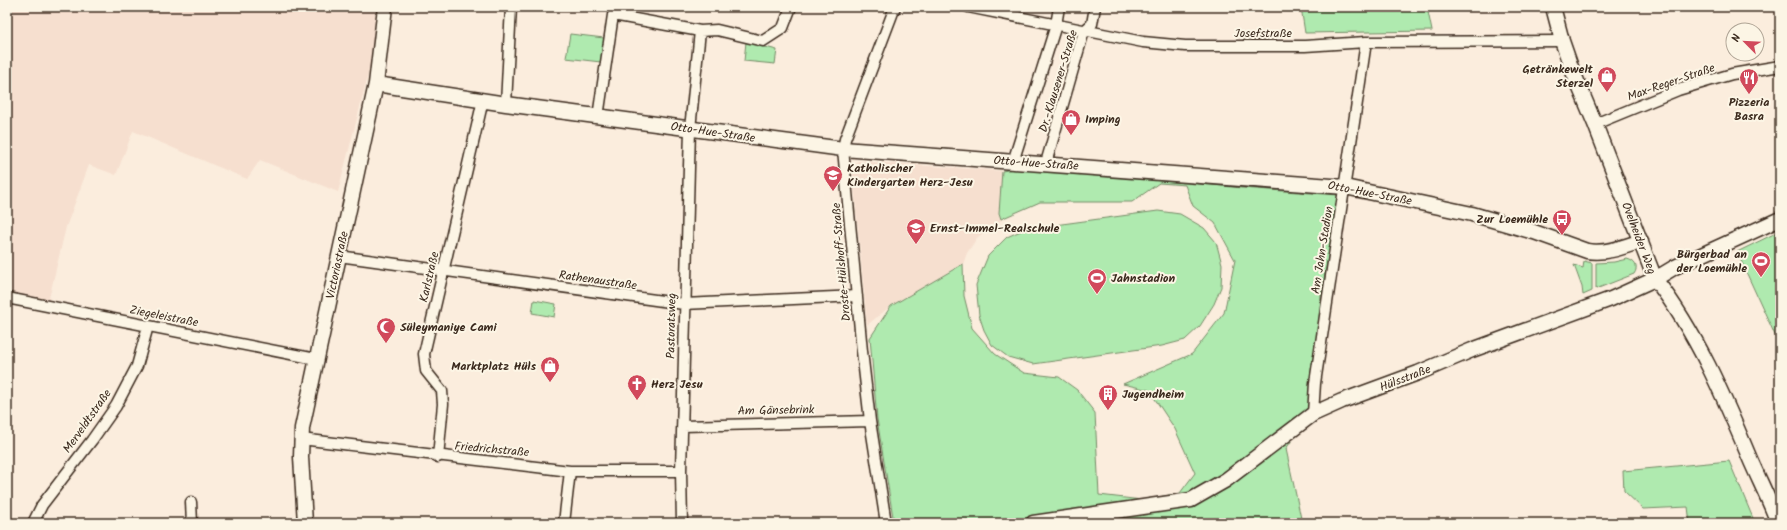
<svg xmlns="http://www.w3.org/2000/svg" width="1787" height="530" font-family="Kalam,sans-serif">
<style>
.built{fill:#f6dfcf}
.green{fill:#afeaaf;stroke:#758a66}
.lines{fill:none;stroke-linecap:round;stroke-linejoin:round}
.street-casing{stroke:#3b2a1e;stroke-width:13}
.secondary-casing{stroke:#3b2a1e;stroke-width:17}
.street{stroke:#fcf5e5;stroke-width:10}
.secondary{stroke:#fcf5e5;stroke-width:14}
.labels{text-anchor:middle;stroke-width:4;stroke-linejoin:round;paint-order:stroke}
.street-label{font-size:12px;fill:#3b2a1e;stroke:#fcf5e5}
.poi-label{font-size:12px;font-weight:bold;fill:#3b2a1e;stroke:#fcf5e5;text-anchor:start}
</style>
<rect width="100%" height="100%" fill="#fbeddd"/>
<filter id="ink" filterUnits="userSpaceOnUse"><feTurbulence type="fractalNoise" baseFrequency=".025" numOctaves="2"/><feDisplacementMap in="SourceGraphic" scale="8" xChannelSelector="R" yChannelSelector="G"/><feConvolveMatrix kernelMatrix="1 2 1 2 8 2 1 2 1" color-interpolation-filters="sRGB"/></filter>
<g filter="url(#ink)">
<!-- built -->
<path class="built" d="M7,7H376L371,64L338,192L260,160L247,179L133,131L116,175L89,165L66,227L47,307L7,299Z
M858,161L1002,171L999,213L1002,220L989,228L977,238L967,253L963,264L891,306L867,325L852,167Z"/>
<!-- green -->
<path class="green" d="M1301,7H1427L1432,31L1305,33Z
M570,34L604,38L601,62L566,58Z
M746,42L777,50L775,64L744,61Z
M1031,166L1242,188L1339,195L1321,296L1311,411L1286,449L1302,523H1081L1079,513L999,523H894L877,419L870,338L891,306L963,264L964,296L972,328L995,354L1024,373L1059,377L1077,390L1095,413L1099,495L1142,500L1180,493L1195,473L1175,429L1149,390L1123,384L1192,354L1224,313L1235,260L1215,223L1193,206L1185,185L1159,183L1132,202H1040L1001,219L999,213L1002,171Z
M1158,211L1180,214L1204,228L1216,242L1222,264L1221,287L1214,304L1200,326L1185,340L1162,346L1033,364L1008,357L992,345L984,330L979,315L976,285L988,256L1007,237L1025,229Z
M1780,231V346L1737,252Z
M1627,259C1635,261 1639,267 1634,274L1596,289V263L1614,262Z
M1584,261L1592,263V291L1583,295L1582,287L1574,265L1583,268Z
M534,300L556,304L554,317L532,313Z
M1729,461L1755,523H1690L1688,507L1643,509L1624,491L1623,471Z"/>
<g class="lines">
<defs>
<path id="street" d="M968,7L1143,42L1185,46H1305L1366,42L1562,41
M700,31L717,30L763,41L783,28L791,7
M506,104L511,7
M598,117L613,15L700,31L690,129L681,471L682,523
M1595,124L1678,90L1732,74L1780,66
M1013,162L1056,25L1059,7
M1046,163L1084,31L1092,24L1095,7
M339,256L684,304L857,296
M7,298L316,359
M1313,414L1315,383L1366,42
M683,426L870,421
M301,439L570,471H681
M438,457L443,404L442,391L426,371L424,354L483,100
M191,502L192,523
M33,523L42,505L92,440L116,406L137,366L148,326
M564,523L570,471
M886,523L870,421L862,351L843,149L845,139L895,7"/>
<path id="secondary" d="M1553,7L1562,41L1571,67L1595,124L1655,279C1697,333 1724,397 1750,459C1759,480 1770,501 1778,523
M376,84L506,104L843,149L1345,187L1472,214L1534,232L1587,251C1606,254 1623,247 1641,241
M305,523L301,457L302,428L376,84L385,7
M1033,523L1191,500L1226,480L1313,414L1342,401L1418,373L1472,350L1611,299L1655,279L1675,267L1780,219"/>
</defs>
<!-- street casing -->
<use href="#street" class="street-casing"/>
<!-- secondary casing -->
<use href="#secondary" class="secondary-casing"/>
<!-- street -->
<use href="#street" class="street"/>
<!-- secondary -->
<use href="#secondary" class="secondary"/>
</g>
</g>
<!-- icons -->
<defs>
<symbol id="shop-pin" viewBox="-11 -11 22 30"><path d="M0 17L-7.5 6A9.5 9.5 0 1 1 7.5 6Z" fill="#d1495b" stroke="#fcf5e5"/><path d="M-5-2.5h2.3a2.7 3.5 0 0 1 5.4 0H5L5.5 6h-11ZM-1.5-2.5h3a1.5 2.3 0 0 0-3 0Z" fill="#fff"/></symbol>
<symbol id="restaurant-pin" viewBox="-11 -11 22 30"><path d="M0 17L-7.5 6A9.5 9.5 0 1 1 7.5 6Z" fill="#d1495b" stroke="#fcf5e5"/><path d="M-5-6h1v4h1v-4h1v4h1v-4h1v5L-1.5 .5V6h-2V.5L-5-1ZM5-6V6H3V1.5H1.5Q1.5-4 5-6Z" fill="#fff"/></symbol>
<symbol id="school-pin" viewBox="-11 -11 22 30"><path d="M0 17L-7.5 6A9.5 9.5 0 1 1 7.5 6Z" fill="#d1495b" stroke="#fcf5e5"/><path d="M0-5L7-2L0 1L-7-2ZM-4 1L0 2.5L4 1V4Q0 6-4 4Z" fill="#fff"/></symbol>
<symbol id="bus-pin" viewBox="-11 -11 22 30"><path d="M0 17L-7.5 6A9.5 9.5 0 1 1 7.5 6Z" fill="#d1495b" stroke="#fcf5e5"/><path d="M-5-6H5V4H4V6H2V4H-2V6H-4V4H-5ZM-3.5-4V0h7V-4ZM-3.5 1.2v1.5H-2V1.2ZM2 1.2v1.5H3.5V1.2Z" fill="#fff"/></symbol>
<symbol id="stadium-pin" viewBox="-11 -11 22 30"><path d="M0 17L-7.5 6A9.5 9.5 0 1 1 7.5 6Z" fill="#d1495b" stroke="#fcf5e5"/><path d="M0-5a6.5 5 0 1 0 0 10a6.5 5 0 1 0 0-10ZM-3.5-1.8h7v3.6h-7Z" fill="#fff"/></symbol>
<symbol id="mosque-pin" viewBox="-11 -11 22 30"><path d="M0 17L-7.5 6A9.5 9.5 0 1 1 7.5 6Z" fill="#d1495b" stroke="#fcf5e5"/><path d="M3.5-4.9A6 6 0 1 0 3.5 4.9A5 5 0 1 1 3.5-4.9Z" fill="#fff"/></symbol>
<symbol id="church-pin" viewBox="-11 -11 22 30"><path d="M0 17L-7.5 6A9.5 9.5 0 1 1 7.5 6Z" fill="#d1495b" stroke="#fcf5e5"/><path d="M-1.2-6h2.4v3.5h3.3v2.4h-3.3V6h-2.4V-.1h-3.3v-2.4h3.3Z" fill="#fff"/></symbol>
<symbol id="building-pin" viewBox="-11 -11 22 30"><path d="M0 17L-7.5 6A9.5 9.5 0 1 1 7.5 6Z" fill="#d1495b" stroke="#fcf5e5"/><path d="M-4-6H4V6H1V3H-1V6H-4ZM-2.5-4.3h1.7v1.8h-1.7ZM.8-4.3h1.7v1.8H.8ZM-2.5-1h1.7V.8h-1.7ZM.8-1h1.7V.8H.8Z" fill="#fff"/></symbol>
</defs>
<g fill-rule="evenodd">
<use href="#shop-pin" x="1596" y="65" width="22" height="30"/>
<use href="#restaurant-pin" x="1738" y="67" width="22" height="30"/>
<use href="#shop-pin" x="1060" y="108" width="22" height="30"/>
<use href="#school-pin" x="822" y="164" width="22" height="30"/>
<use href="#bus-pin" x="1551" y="208" width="22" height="30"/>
<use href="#school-pin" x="905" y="217" width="22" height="30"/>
<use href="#stadium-pin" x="1750" y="250" width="22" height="30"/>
<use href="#stadium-pin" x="1086" y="267" width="22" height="30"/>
<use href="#mosque-pin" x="375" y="316" width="22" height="30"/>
<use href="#shop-pin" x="539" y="355" width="22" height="30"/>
<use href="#church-pin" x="626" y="373" width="22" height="30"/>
<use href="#building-pin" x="1097" y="383" width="22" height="30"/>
</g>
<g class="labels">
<!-- street labels -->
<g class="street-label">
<text x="1263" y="37">Josefstraße</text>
<text transform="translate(1058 81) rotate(-73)" y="4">Dr.-Klausener-Straße</text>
<text transform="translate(1671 82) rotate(-19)" y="4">Max-Reger-Straße</text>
<text transform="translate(713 132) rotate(8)" y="4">Otto-Hue-Straße</text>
<text transform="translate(1036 163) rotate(4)" y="4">Otto-Hue-Straße</text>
<text transform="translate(1370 193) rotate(11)" y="4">Otto-Hue-Straße</text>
<text transform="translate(1639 238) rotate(69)" y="4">Ovelheider Weg</text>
<text transform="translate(1322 250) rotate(-81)" y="4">Am Jahn-Stadion</text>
<text transform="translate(841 262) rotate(-95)" y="4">Droste-Hülshoff-Straße</text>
<text transform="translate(337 265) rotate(-78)" y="4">Victoriastraße</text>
<text transform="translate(429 277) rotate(-77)" y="4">Karlstraße</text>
<text transform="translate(598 280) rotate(8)" y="4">Rathenaustraße</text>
<text transform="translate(164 316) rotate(11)" y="4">Ziegeleistraße</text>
<text transform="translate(671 326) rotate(-89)" y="4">Pastoratsweg</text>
<text transform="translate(1405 378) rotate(-21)" y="4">Hülsstraße</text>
<text transform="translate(776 410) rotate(-1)" y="4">Am Gänsebrink</text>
<text transform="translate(87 421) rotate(-55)" y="4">Merveldtstraße</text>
<text transform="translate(492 449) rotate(5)" y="4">Friedrichstraße</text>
</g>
<!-- poi labels -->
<g class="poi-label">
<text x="1593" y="73" text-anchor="end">Getränkewelt<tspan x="1593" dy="14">Sterzel</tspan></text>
<text x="1749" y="106" text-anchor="middle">Pizzeria<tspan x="1749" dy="14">Basra</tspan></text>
<text x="1085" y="123">Imping</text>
<text x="847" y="172">Katholischer<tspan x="847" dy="14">Kindergarten Herz-Jesu</tspan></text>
<text x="1548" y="223" text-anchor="end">Zur Loemühle</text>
<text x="930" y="232">Ernst-Immel-Realschule</text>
<text x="1747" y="258" text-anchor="end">Bürgerbad an<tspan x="1747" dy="14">der Loemühle</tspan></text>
<text x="1111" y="282">Jahnstadion</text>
<text x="400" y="331">Süleymaniye Cami</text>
<text x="536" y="370" text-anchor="end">Marktplatz Hüls</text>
<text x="651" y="388">Herz Jesu</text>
<text x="1122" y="398">Jugendheim</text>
</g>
</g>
<!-- margin -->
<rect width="1787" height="530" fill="none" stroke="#fcf5e5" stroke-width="24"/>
<rect x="12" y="12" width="1763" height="506" fill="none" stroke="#3b2a1e" stroke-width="1.5" filter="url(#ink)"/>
<!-- north arrow -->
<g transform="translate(1745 42) rotate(294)"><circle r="19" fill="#fcf5e5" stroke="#afa495"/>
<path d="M0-3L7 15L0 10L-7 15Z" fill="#d1495b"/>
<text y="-6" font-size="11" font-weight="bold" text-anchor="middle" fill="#3b2a1e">N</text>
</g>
</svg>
